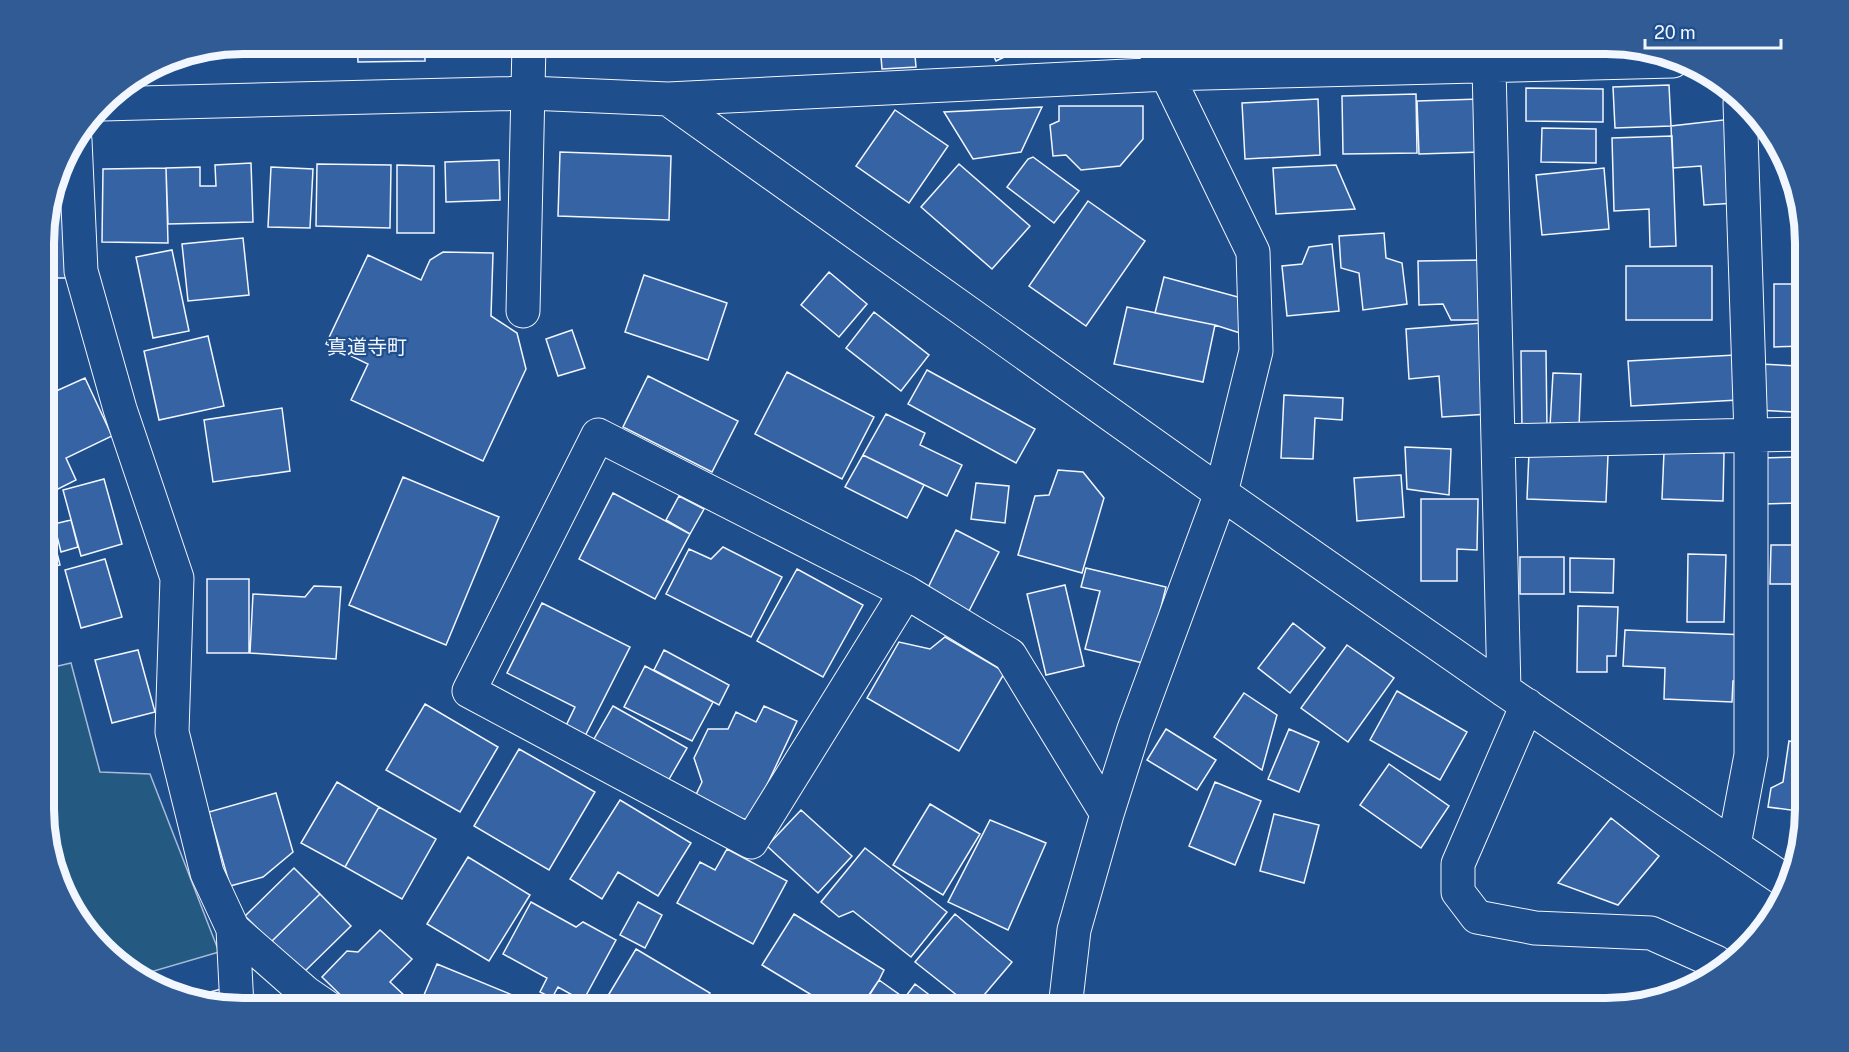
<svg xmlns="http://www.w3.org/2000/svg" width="1849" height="1052" font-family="'Public Sans','Noto Sans JP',sans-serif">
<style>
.green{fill:#245a82;stroke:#a8bbd7;stroke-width:1.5}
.building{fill:#3563a3;stroke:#f2f6ff;stroke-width:1.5}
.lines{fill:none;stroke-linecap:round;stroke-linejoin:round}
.minor-casing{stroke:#f2f6ff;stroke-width:35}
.minor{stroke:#1f4e8c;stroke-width:33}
.labels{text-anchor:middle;stroke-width:4.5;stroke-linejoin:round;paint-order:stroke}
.quarter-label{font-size:20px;fill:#f2f6ff;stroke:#1f4e8c}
.rim{fill:none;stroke:#f2f6ff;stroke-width:8}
</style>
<rect width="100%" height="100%" fill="#1f4e8c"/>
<!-- green -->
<path class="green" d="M71,663L100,772L150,774L219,952L137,976L77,920L45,835V669Z"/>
<!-- building -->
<path class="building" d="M243,44H278V52L202,53Z
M357,44H425V61L358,62Z
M880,44H914L916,67L882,69Z
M929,44H967L934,57Z
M988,44H1012L1015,52L996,61Z
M1481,44H1502L1503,58H1481Z
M193,53V61H162L167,59Z
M1669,85L1671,126L1615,128L1613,87Z
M1526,88L1603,89V122L1526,121Z
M1416,94L1417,153L1343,154L1342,96Z
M1318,99L1320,155L1245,159L1242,103Z
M1480,99L1481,152L1419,154L1417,101Z
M1059,106H1143V139L1120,166L1081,170L1066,155L1053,156L1050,125L1059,121Z
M1042,107L1021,152L973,159L944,112Z
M895,110L948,146L909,203L856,166Z
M1732,119L1736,203L1704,205L1701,166L1673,168L1671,126Z
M1764,125L1772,132L1775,142L1765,143Z
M1542,128L1596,129V163L1541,162Z
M1672,136L1676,246L1650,247L1649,209L1614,211L1612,138Z
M560,152L671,156L669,220L558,216Z
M1033,157L1079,191L1054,223L1007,187L1028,159Z
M499,160L500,200L446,202L445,162Z
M251,163L253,222L168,224L166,168L200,167V186H216L215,165Z
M317,164L391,165L390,228L316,226Z
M959,164L1030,226L992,269L921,207Z
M397,165L434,166V233H397Z
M1336,165L1355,209L1276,214L1273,168Z
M271,167L313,169L310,228L268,227Z
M166,168L168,243L102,242L103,169Z
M1604,168L1609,229L1542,235L1536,175Z
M60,169H72L73,278H45V217Z
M1088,201L1145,241L1086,326L1029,286Z
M1384,233L1386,258L1402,263L1407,304L1363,310L1359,273L1341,268L1339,236Z
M243,238L249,295L188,301L182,244Z
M1332,244L1339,311L1287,316L1282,266L1302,264L1309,247Z
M172,250L189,331L153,338L136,257Z
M443,252L493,253L491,316L517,333L526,369L483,461L351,400L368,364L326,344L368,255L421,280L430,260Z
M1485,260L1486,320H1451L1443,304L1419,305L1418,261Z
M1626,266H1712V320H1626Z
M829,272L867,304L839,337L801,305Z
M644,275L727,303L708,360L625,332Z
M1164,277L1249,300L1240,333L1215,325L1155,313Z
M1774,284H1805V346L1774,347Z
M1127,307L1215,325L1203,382L1114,364Z
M874,312L929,355L901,391L846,348Z
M1482,323L1489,414L1442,417L1439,376L1409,379L1406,329Z
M572,330L585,368L558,376L546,339Z
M208,336L224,406L159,420L144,351Z
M1521,351H1546L1547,430H1522Z
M1735,355L1738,400L1631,406L1628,361Z
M1760,364L1798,366L1795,412L1756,410Z
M927,370L1035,429L1016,463L908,404Z
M787,372L874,417L842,479L755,434Z
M1553,373L1581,374L1579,427L1550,426Z
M648,376L738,421L712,472L623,427Z
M85,378L112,436L66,458L76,480L56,490L45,468V396Z
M1284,395L1343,398L1342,420L1315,418L1313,459L1281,458Z
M282,408L290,471L213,482L204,420Z
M886,414L925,433L920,445L962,465L947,496L863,455Z
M1804,446H1805V497H1802Z
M1405,447L1451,449L1449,495L1407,489Z
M1529,452L1608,455L1606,502L1527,499Z
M1664,452L1724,453L1723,501L1662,499Z
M863,455L924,485L907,518L845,487Z
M1801,457L1802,503L1762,504L1761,458Z
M1058,470L1083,472L1104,498L1082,573L1018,555L1035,496L1049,495Z
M1401,475L1404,517L1357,521L1354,478Z
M403,477L499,517L446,645L349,605Z
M104,479L122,544L81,556L63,490Z
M976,483L1009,486L1005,523L971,519Z
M613,493L690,534L655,599L579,559Z
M679,496L704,509L690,534L666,520Z
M1421,499H1478L1477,550L1457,549V581H1421Z
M71,520L78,547L61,552L54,524Z
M956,530L999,552L967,615L925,594Z
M53,537L60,565L45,568V539Z
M1771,545H1805V584H1770Z
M723,547L782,577L751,637L666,594L689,549L711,559Z
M1688,554L1726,555L1724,622H1687Z
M1520,557H1564V594H1520Z
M1570,558L1614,559L1613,593L1570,592Z
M105,559L122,617L81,628L65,570Z
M1086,568L1166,587L1147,664L1085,649L1100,591L1081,587Z
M797,569L863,605L823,677L757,641Z
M207,579H249V653H207Z
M1065,585L1084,666L1046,675L1027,594Z
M314,586L341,587L336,659L250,653L253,594L305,597Z
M542,603L630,647L580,746L561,736L575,707L507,673Z
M1578,606L1618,607L1616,656H1607V672H1577Z
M1293,623L1325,648L1290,693L1258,668Z
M1625,630L1747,635L1745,681H1733L1732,702L1664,699L1665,668L1623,666Z
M945,637L1005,672L959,751L867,698L899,642L930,649Z
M1347,645L1394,678L1348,742L1301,708Z
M138,650L155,712L112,723L95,660Z
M664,650L729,685L719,705L654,670Z
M645,666L713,702L692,741L624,707Z
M1397,691L1467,732L1440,780L1370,740Z
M1244,693L1277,715L1262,770L1214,737Z
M425,704L498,747L460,812L386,770Z
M613,706L687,748L664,788L590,746Z
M764,706L797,721L751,819H733L693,801L702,782L694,758L708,729H728L736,712L756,722Z
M1166,729L1216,760L1197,790L1147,760Z
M1289,729L1319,742L1299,792L1268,779Z
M1789,741L1805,744V812L1768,807L1771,788L1783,782Z
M519,749L595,792L549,870L474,826Z
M1389,764L1449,806L1421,848L1360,805Z
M337,782L379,807L345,867L301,843Z
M1215,782L1261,801L1235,865L1189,846Z
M276,793L293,852L263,877L230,886L209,812Z
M620,800L691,843L658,896L618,872L602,899L570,879Z
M930,804L980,834L943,895L893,865Z
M379,807L436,839L402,899L345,867Z
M801,810L852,856L818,893L767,846Z
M1274,814L1319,825L1304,883L1260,871Z
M1611,818L1659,856L1618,905L1558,883Z
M990,820L1046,843L1008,930L948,902Z
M865,848L947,912L911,957L853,911L839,917L821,902Z
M727,849L787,881L753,944L677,903L700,862L715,870Z
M468,857L530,895L489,961L427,924Z
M294,868L320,894L271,942L245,916Z
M320,894L351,926L302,974L271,942Z
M531,902L576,927L583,922L616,940L583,1001L558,987L552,998L540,992L547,978L503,954Z
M638,902L662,915L645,948L620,935Z
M794,914L884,970L879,980L860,1008H833L762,965Z
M955,914L1012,962L973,1008L915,962Z
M380,930L412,959L390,982L406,997L396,1008H354L322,977L347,951L358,952Z
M636,949L710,993L701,1008H621L606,999Z
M437,964L544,1008H435L421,1002Z
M879,980L900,995L891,1008H874L865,1002Z
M915,984L944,1006V1008H897Z
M225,988L224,1004L195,996Z
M252,996L303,1004L302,1008H251Z"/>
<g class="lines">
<defs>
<path id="minor" d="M1489,67L1504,690
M668,99L1167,74L1673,61
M103,104L529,93L668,99L1221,493L1504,690L1787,882
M75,140L81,271L120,409L177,578L172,732L207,873L233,929L306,993L328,1008
M523,311L529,44
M1498,441L1805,434
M906,592L751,842L469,691L598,435L906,592L1010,655L1107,814
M1527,705L1458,864V892L1477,917L1535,928L1651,933L1716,962L1723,968
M1734,845L1751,755V436L1740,103
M233,929L237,1007
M1065,1008L1074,930L1107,814L1134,729L1221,493L1256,351L1253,252L1152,44"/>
</defs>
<!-- minor casing -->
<use href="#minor" class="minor-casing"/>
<!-- minor -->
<use href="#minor" class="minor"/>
</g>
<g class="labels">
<!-- quarter labels -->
<g class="quarter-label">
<text x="367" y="354">真道寺町</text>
</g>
</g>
<!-- crop -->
<path d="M0 0H1849V1052H0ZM243 54H1606A189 189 0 0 1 1795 243V809A189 189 0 0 1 1606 998H243A189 189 0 0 1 54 809V243A189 189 0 0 1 243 54Z" fill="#305b95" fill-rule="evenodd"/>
<path class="rim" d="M243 54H1606A189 189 0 0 1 1795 243V809A189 189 0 0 1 1606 998H243A189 189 0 0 1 54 809V243A189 189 0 0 1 243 54Z"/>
<!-- scale -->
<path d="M1645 39v9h136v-9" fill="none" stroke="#f2f6ff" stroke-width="3"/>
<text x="1654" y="39" font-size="18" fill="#f2f6ff" stroke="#1f4e8c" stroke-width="4.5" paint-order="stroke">20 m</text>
</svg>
